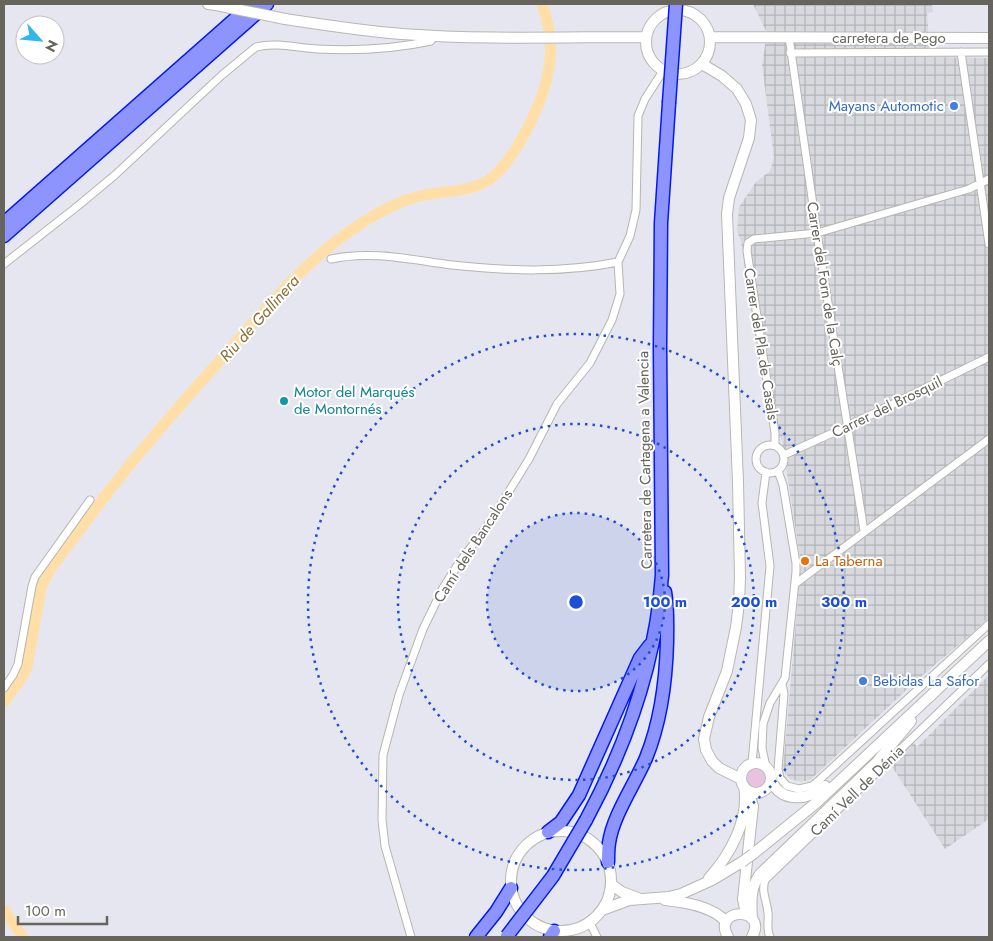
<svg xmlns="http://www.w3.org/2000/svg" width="993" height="941" font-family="Jost,sans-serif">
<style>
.industrial{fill:url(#industrial-grid)}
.green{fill:#e8c2e0}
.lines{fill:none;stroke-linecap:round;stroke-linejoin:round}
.river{stroke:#ffdfa7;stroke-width:11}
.street-casing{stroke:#b6b5ae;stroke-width:9}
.secondary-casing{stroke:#b9b7b0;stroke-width:12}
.highway-casing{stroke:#001af6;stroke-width:15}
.street{stroke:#fff;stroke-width:7}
.secondary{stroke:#fff;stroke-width:10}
.highway{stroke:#8e94fe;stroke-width:12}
.secondary-bridge-casing{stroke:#b9b7b0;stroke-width:12;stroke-linecap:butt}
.highway-bridge-casing{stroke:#001af6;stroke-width:15;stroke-linecap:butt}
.secondary-bridge{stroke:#fff;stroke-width:10}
.highway-bridge{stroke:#8e94fe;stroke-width:12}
.ring{fill:none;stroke:#1d4ed8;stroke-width:2.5;stroke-dasharray:2.5 5}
.shop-dot{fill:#3f7fe0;stroke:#fff;stroke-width:2}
.culture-dot{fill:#0f9aa8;stroke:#fff;stroke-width:2}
.food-dot{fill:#e8710a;stroke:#fff;stroke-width:2}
.labels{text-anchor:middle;stroke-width:4;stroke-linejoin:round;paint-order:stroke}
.street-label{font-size:15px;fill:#66645d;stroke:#fff}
.shop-label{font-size:15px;fill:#366cbe;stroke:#fff;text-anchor:end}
.culture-label{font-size:15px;fill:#0d838f;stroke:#fff;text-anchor:start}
.food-label{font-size:15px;fill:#c56008;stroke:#fff;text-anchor:start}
.water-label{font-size:16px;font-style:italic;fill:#876f33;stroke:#fff}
.centre{fill:#1d4ed8;stroke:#fff;stroke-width:2.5}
.ring-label{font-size:15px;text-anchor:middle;font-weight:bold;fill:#1d4ed8;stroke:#fff;stroke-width:4;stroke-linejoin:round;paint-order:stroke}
</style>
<defs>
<pattern id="industrial-grid" width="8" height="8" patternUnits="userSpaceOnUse" patternTransform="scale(1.25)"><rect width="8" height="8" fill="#d8d9df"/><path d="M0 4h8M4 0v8" fill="none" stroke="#b3b4b8"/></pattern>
</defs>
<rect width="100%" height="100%" fill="#e6e6f0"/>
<!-- industrial -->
<path class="industrial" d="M753,4H932L933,12L927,13L930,57L989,58V617L970,635L917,680L810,780L801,782L790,779L783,770L801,564L782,441L768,418L741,242L737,231L739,207L756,182L770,171L774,158L762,65L767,33Z
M989,675V819L945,849L891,765L913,742L917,747Z"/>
<!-- green -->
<path class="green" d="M747 778a9 9 0 1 1 18 0a9 9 0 1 1-18 0Z"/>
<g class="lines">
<!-- river -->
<path class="river" d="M4,702L22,677L27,667L41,588L49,571C74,538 98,504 124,472C159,429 195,388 232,347C266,309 298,270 339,239C360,223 384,208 409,199C437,188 477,197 499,171C523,144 547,95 550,59C552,40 548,21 542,4
M4,910L23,937"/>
<defs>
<path id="street" d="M789,37L817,233L864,531
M961,52L989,244
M790,53L989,52
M331,259C371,250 412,260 452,265C508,271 563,273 618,262
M4,264L79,205L115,175L222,75L256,47C276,42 298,48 318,49C356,51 394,49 431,41L434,36
M756 459a14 14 0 1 1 28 0a14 14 0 1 1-28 0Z
M775,446V433L747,251L748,243L754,239L817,233L969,189L989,179
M784,455L848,426L989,357
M795,584L989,439
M782,684L784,694L778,769L780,778L787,786L799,789L812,786L817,782L989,624
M4,688L13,675L18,664L32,586L35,577L90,500
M752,763L770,566L762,503L766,472
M766,767L762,748L763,724L770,703L785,678L796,572V563L783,485L778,471
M590,923L597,937
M411,937L385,846L382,820L383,755L399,695L423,629L443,588L459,563L490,522L529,459L557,404L590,363L612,320L620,294L618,262L630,236L636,210L638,116L645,99L663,71
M770,937C766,929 769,921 768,913C767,900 761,893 765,880L989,664"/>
<path id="secondary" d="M208,4L216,5
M646 42a32 32 0 1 1 64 0a32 32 0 1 1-64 0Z
M285,19C324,25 363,31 402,34C483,40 565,37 646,37
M710,37L989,38
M702,64L722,76L737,89L746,104L751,120L749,138L729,198L727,214L738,482L740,577L739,603L736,627L727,671L709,717L704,739L706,750L712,761L719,768L741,779
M741 778a15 15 0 1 1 30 0a15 15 0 1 1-30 0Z
M771,780C781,803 808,801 825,786
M511 881a50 50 0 1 1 100 0a50 50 0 1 1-100 0Z
M753,854L816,803L989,641
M709,878C730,855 750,819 744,786
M611,884L622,892L638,898
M665,900C684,902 713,906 726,922
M602,910L629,900L669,897L681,894L712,880L742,862
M746,914L743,899L753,806L748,791
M752,919C751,902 750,888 760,874L877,762L911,721
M728,937C711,907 769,906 752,937"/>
<path id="highway" d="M4,223L252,4
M4,236L267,4
M586,820C627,744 656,661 662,575L660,348L661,223L669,103
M548,832L561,822L579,795L640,658L650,645
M608,862C608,855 608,849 609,843C613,815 635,784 646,758C661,721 666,682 667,642C667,625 668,609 665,592
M476,937L496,912L511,888
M550,937L554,931"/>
</defs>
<!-- street casing -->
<use href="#street" class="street-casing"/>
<!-- secondary casing -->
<use href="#secondary" class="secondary-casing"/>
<!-- highway casing -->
<use href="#highway" class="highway-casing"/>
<!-- street -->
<use href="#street" class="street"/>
<!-- secondary -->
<use href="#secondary" class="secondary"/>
<!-- highway -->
<use href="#highway" class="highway"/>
<defs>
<path id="secondary-bridge" d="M216,5L285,19
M742,862L753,854"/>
<path id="highway-bridge" d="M669,103L676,4
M507,936L553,876L586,820"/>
</defs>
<!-- secondary-bridge casing -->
<use href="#secondary-bridge" class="secondary-bridge-casing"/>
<!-- highway-bridge casing -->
<use href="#highway-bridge" class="highway-bridge-casing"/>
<!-- secondary-bridge -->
<use href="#secondary-bridge" class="secondary-bridge"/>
<!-- highway-bridge -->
<use href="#highway-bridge" class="highway-bridge"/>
</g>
<!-- distance rings -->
<circle cx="576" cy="602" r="89" fill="#1d4ed8" fill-opacity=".12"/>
<g class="ring">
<circle cx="576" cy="602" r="89"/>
<circle cx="576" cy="602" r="178"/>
<circle cx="576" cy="602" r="268"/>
</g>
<!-- markers -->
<g class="shop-dot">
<circle cx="954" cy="106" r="5"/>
<circle cx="863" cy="681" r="5"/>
</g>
<circle class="culture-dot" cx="284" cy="401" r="5"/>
<circle class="food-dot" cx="805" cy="561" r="5"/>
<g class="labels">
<!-- street labels -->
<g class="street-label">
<text x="889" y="43">carretera de Pego</text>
<text transform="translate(825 284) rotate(81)" y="5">Carrer del Forn de la Calç</text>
<text transform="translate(761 344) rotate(81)" y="5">Carrer del Pla de Casals</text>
<text transform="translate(887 407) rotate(-26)" y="5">Carrer del Brosquil</text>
<text transform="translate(645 460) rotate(-91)" y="5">Carretera de Cartagena a Valencia</text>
<text transform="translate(473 546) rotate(-57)" y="5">Camí dels Bancalons</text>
<text transform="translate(857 791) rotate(-44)" y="5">Camí Vell de Dénia</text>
</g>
<!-- shop labels -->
<g class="shop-label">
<text x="944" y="111">Mayans Automotic</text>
<text x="873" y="686" text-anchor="start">Bebidas La Safor</text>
</g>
<!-- culture labels -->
<g class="culture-label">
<text x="294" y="397">Motor del Marqués<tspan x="294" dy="17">de Montornés</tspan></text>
</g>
<!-- food labels -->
<g class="food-label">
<text x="815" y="566">La Taberna</text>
</g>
<!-- water labels -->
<g class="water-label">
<text transform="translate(259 318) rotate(-48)" y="6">Riu de Gallinera</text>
</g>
</g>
<circle cx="576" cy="602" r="8" class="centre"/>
<g class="ring-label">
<text x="665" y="607">100 m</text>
<text x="754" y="607">200 m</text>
<text x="844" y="607">300 m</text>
</g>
<!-- border -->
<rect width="993" height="941" fill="none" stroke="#66645d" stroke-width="10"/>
<!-- north arrow -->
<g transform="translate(40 40) rotate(117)"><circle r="24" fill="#ffffff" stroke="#c2c1be"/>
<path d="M0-4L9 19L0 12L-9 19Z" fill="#30b7ec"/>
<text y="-8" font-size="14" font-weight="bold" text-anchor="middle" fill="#66645d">N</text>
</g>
<!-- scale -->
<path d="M18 916v8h89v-8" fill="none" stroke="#66645d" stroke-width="2.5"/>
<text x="25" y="916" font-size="15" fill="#66645d" stroke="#ffffff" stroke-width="4" paint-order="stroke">100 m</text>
</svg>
